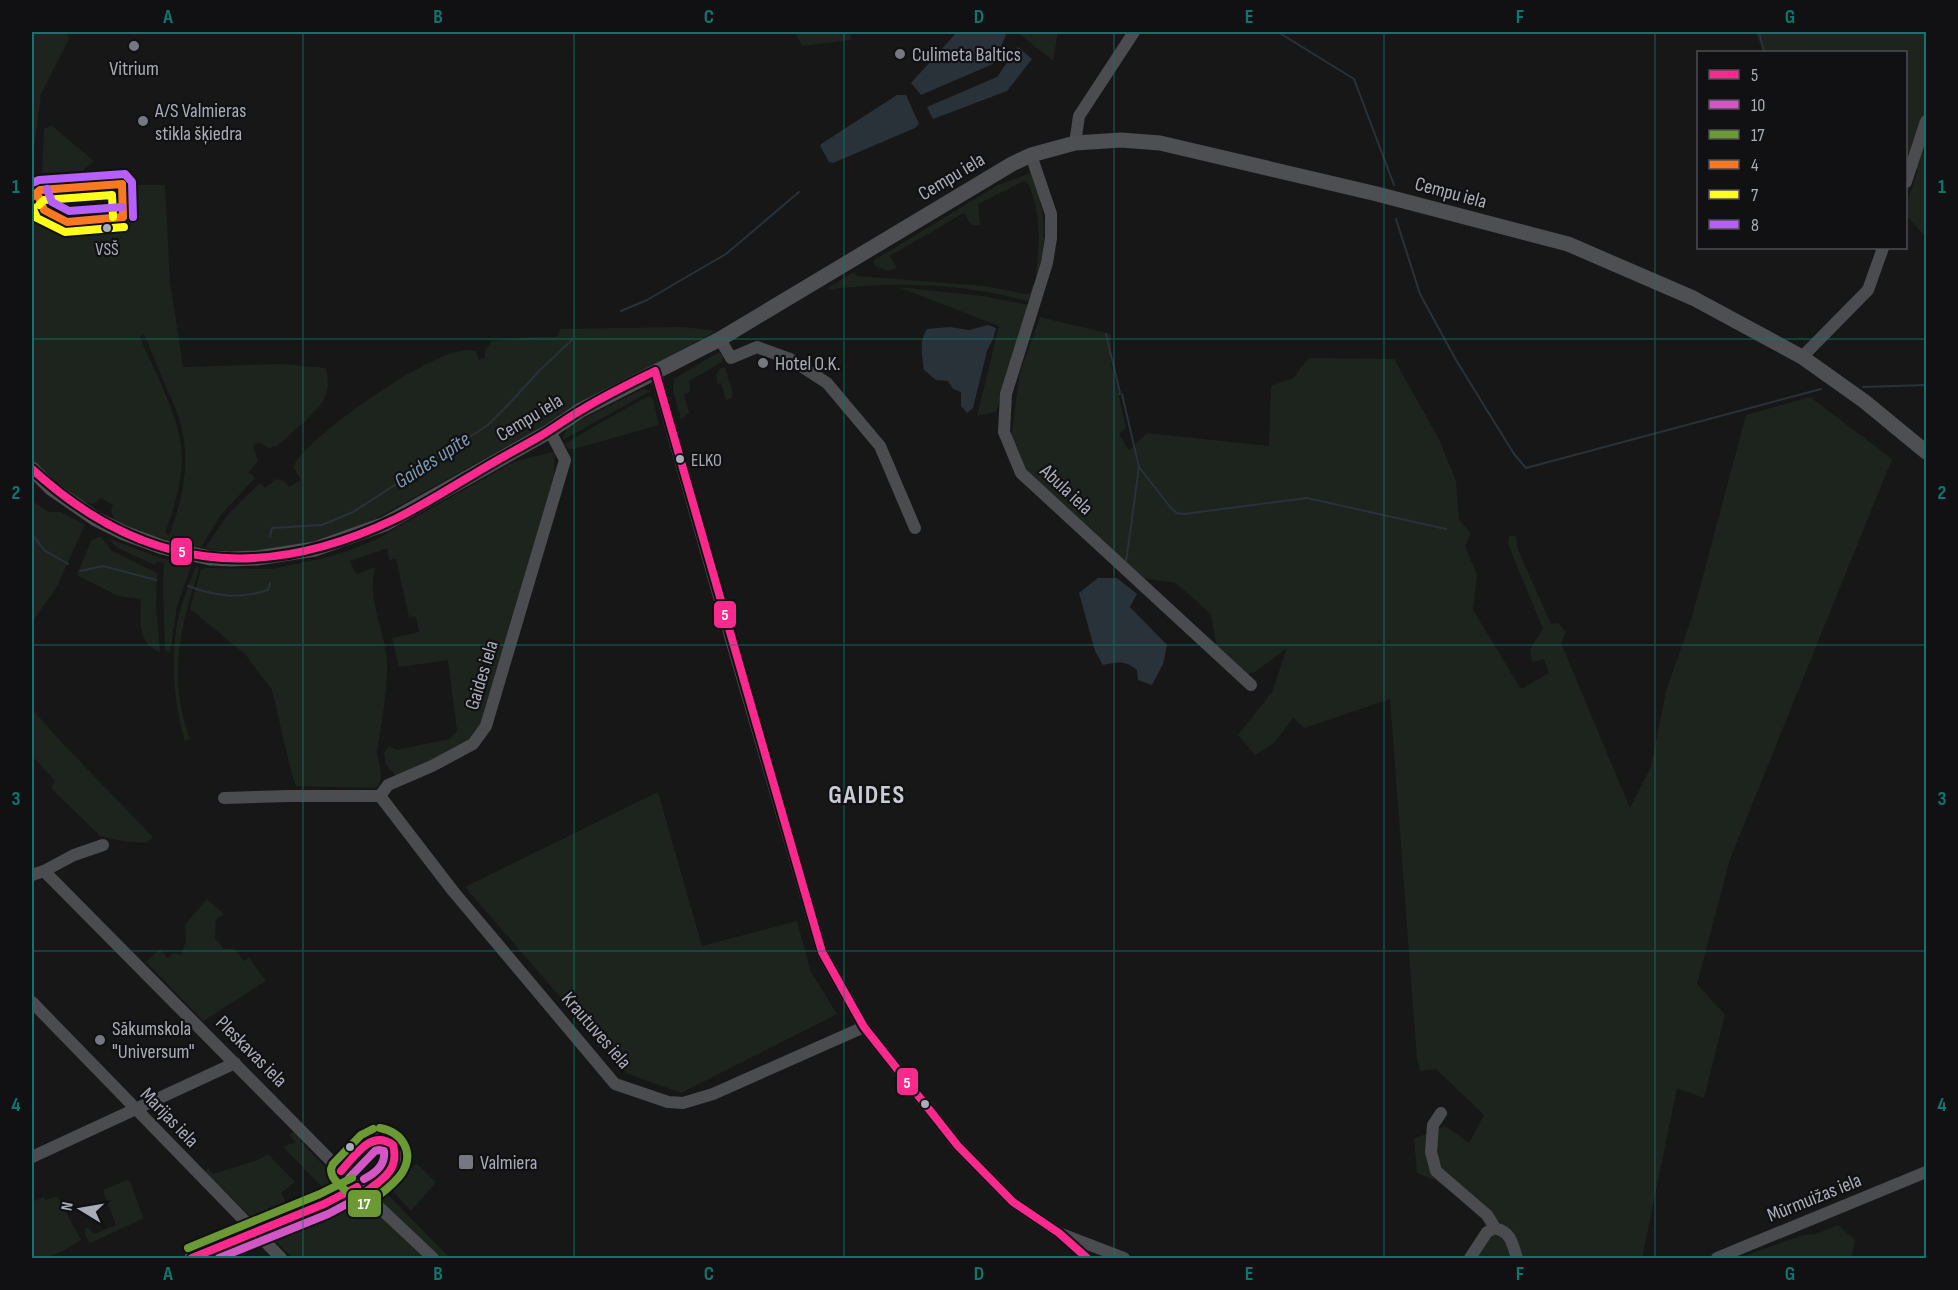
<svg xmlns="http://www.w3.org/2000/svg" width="1958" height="1290" font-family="'Sofia Sans Condensed',sans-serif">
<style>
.green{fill:#1d241e;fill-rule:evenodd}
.water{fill:#2a3239}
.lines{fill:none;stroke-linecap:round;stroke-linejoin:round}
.stream{stroke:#2a3239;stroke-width:2}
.minor{stroke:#4b4c50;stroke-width:12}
.major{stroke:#4d4f52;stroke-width:15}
.bus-1-casing{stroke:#111113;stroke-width:12}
.bus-2-casing{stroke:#111113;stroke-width:12}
.bus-3-casing{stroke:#111113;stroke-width:12}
.bus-4-casing{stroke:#111113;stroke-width:12}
.bus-5-casing{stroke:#111113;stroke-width:12}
.bus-6-casing{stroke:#111113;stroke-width:12}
.bus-1{stroke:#fe298c;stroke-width:8}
.bus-2{stroke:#d256c3;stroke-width:8}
.bus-3{stroke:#6b9a34;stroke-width:8}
.bus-4{stroke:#fb7822;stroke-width:8}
.bus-5{stroke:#fefd1b;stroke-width:8}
.bus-6{stroke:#b65ffb;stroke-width:8}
.grid{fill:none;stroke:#0f766e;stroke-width:1.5;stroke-opacity:0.55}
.poi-dot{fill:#757880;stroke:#111113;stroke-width:2}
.bus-dot{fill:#a8adb8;stroke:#111113;stroke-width:2}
.labels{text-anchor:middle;stroke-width:4.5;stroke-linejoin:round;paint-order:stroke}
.bus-label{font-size:18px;fill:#a8adb8;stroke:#111113}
.poi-label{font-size:20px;fill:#a8adb8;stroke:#111113;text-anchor:start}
.street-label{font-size:20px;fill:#a8adb8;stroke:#111113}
.water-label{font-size:21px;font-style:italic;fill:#7f9bb3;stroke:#111113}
.district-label{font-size:26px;font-weight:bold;letter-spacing:1.5px;fill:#c9ccd4;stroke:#111113}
.line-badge{stroke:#111113;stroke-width:2}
.badge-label{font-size:16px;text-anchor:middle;font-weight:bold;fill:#fff}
.neatline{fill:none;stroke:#0f766e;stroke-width:2}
.grid-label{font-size:20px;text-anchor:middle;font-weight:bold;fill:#0f766e}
</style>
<rect width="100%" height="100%" fill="#171717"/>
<!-- green -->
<path class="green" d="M32,32H67L69,39L41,94L32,166Z
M795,32H850L851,40L802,46Z
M1017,32H1058L1053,61Z
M1755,32H1926V237L1906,215V205L1918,171L1906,157V52H1764Z
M51,125L94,161L82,171L42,173L44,129Z
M1031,173C1046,215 1048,232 1038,276L1036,275C1039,245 1041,230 1034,200C1032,193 1031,188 1027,182L1024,181L978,204L980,225H971L964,213L890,256L897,268L888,271L875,266L873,261L998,185Z
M138,185H165L170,282L183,367L282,364L326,368C328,378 329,387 325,397C319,411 289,435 277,446L269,448L259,442L253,446L258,461L249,472L255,478L221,515L201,547C171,541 141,535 114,520L111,510L113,505L101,498L93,504C74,502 46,472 32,459V210L55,225L66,227L89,226L90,234L123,231V233L127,232L126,221L137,220ZM144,334C151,349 157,366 164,382C170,397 179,413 182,430C190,464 182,503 169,535L165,533C174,510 182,481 182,456C181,419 155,372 140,338Z
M852,273H854L857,276L985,286L1025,294L1030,293L1033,284L1035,285L1031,302C961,283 896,281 825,290Z
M898,287L982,296L1029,305L996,412L977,416L999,326Z
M1040,317L1111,334V363L1126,427L1119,434L1129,450L1147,433L1269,446L1271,386L1293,378L1309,358L1394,359L1439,439L1456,481L1459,520L1471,533L1465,546L1477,575L1473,610L1521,689L1549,673L1544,659L1532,662L1530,649L1543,629L1508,544L1509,536H1516L1518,550L1551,624L1558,623L1566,632L1561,643L1630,808L1651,767L1666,691L1692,617L1746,415L1810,397L1892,459L1730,859L1697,984L1725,1015L1704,1098L1677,1088L1642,1258H1470L1491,1222L1435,1180L1417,1173L1414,1139L1445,1126L1469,1143L1484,1115L1436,1069L1420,1071L1417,1059L1390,699L1304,728L1293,718L1274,743L1255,755L1238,735L1272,692L1287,648L1255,672L1235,678L1211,655L1216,643L1211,614L1176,583L1141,578L1024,473L1010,447L1020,372Z
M683,327L716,331L357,529C308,544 257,559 205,548L229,513L260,483L265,488L276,479L284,481L289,487L301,480L294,468L295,463C315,432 430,351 467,350C470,350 473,351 476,351L479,360L485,358V350L492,341L535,337H557L561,329Z
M719,352L723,357L722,362L689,381L690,392L684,394L689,413L681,419L673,390L674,379Z
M725,367L733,393L731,398L726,400L721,383L718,384L716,375L720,369Z
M645,389L651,391L563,440V436L569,426L641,390Z
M650,396L653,399L659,425L574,449H569L564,444L628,407Z
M552,452H555L554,480L483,722L470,740L401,775H395L386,765L384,753L389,746L396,750L450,739L457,731L448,660L399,667L392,638L419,632L416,616L409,617L396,559L389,560L387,548L350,561L356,574L376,567C365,595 386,634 387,663C388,689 381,726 377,752C378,764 385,777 377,787L371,788L296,786L291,771L272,690L245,654L190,609L201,570L207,568L272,569L320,559L345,552L375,540L514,462Z
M32,501L49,512H61L85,525L56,588L32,622Z
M98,537H101L112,551L157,573L156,605L160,652C136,642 141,620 141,599L118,596L77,575L91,541Z
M107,538L158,557L191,566L177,606L170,652L165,651L163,588L164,563L157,561L155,565L118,548Z
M196,566L199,567C197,577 193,587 190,598C176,646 172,691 190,739L185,741C173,703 170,653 179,615C183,599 190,582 196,566Z
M32,709L64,745L153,837L146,843L122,841L100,836L51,788L55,781L32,756Z
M658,792L702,946L797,921L811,972L837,1014L681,1093L626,1073L465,887Z
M207,899L224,914L216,919L215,938L224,949H234L244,961L249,958L266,981L203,1021L146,962L160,949L168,958L173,953L181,955L186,941L185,925Z
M297,1131L301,1139L300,1141L336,1178L337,1181L335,1188L327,1192L283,1147L295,1142L289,1134Z
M268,1154L295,1182L281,1193L289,1207L259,1222L253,1219L215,1181H208L204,1174L208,1168L213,1174L258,1160Z
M417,1164L436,1182L411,1211L391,1189L413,1166Z
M127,1180L130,1181L143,1217L142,1219L90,1243L85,1234V1228H89L94,1234L116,1225L103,1190Z
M384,1195H388L450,1258H441L378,1200Z
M57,1196L81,1240C65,1250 51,1259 32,1258V1202L44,1197L45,1200Z
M352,1201L360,1202L371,1211L374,1209L424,1258H293L274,1240L276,1233Z
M1838,1225L1855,1240L1851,1258H1739L1803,1235L1816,1234Z"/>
<!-- water -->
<path class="water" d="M957,32H1001L1006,35L993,64L921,95L911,83Z
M1018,47L1032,59L1007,91L933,119L927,107L997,77Z
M897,95H906L919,124L915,128L833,163L829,162L820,146L821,144Z
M988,325L996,328L993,339L987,351L973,408L967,413L961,406V392L953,389L948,381L936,380L924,370C922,356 919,341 927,329L950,327L969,330Z
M1098,578H1117L1137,594L1130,607L1167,645L1163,664L1152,685L1138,680L1137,670C1125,660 1117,662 1103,665L1095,651L1079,593Z"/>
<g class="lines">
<!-- stream -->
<path class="stream" d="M1278,32L1354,79L1394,185
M1759,32L1764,52
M1396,219L1420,294L1456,360L1514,454L1526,468L1821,389
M621,311L647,300L726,254L799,192
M1106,334L1120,393L1119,394
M1863,387L1926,385
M1122,394L1139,467
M32,534L44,550L68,564
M270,536L272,528L322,525L353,512L488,425L509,404L539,371L572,340
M1126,562L1139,467L1171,508L1177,513L1184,514L1307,498L1446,529
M80,571L103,566L156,580
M188,586C218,597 239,599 268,590L270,583"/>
<!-- minor -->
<path class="minor" d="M1075,143L1079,116L1134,32
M1031,155L1051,214V238L1047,263L1006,394L1004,432L1021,473L1251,685
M1906,182L1926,121
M720,339L731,358L757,347L790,359L827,383L880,446L915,528
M1802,357L1868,290L1883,248
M655,371L731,639L822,952L864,1027L958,1146L1013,1202L1059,1233L1124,1258
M380,796L453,891L615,1084L668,1102L683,1103L713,1094L864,1027
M380,796L388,785L432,766L473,744L486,726L565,460L550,431
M224,798L289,796H380
M44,871L341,1171
M32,875L44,871L74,855L103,845
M32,1002L281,1258
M1441,1113L1433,1125L1431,1152L1436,1171L1487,1215L1495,1228
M32,1157L235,1063
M364,1193L433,1258
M1067,1239L1087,1258
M1470,1258L1487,1232L1495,1228C1512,1233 1512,1243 1517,1258
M1717,1258L1926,1172"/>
<!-- major -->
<path class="major" d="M32,469L51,488L96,519L124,533L162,547L210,558L231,559L257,558L315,549L385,524L550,431L581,410L720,339L1012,164L1031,155L1075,143L1121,140L1160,143L1377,194L1568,244L1693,298L1802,357L1864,401L1926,452
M378,1138C385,1139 392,1141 395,1148C404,1168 377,1183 364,1193L341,1171L368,1143Z
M192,1258L324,1204L357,1187"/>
<defs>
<path id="bus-1" d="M655,371L822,952L864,1027L958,1146L1013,1202L1059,1233L1087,1258
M32,469C143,571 261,583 395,519C422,506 448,489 474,474C495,461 516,450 537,438C553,429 567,418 583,409C606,395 631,383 655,371
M341,1171C355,1156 371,1129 393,1145C400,1170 382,1180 364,1193
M192,1258L324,1204L357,1187"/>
<path id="bus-2" d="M349,1178L375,1151L379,1150L384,1151C386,1165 374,1174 364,1179
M219,1258L328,1214L362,1196"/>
<path id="bus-3" d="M373,1129L361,1135L333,1164L331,1169C331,1178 337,1182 343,1188C348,1193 355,1201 361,1203C368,1205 373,1199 378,1196C387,1189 396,1182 402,1173C415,1152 402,1132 380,1128
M188,1248L320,1194L352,1178"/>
<path id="bus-4" d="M37,193L44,210L67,222L123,217
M32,197L40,190L122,184L123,217"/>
<path id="bus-5" d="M39,205L44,200L112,195L113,217
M32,207L37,218L65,232L124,227"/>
<path id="bus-6" d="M32,183L39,180L125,174L132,182L133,217
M47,189L52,202L69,211L122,207"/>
</defs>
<!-- bus-1 casing -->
<use href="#bus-1" class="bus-1-casing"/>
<!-- bus-2 casing -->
<use href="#bus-2" class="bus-2-casing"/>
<!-- bus-3 casing -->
<use href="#bus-3" class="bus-3-casing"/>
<!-- bus-4 casing -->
<use href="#bus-4" class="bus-4-casing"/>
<!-- bus-5 casing -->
<use href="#bus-5" class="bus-5-casing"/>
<!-- bus-6 casing -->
<use href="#bus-6" class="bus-6-casing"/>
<!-- bus-1 -->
<use href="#bus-1" class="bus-1"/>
<!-- bus-2 -->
<use href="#bus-2" class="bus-2"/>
<!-- bus-3 -->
<use href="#bus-3" class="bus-3"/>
<!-- bus-4 -->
<use href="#bus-4" class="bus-4"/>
<!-- bus-5 -->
<use href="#bus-5" class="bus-5"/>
<!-- bus-6 -->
<use href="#bus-6" class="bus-6"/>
</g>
<!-- grid -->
<path class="grid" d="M303,32V1258M574,32V1258M844,32V1258M1114,32V1258M1384,32V1258M1655,32V1258M32,339H1926M32,645H1926M32,951H1926"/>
<!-- markers -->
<g class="poi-dot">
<circle cx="134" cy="46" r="6"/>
<circle cx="900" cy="54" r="6"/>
<circle cx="143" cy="121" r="6"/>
<circle cx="763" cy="363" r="6"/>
<circle cx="100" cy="1040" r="6"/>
<rect x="458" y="1154" width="16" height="16" rx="3"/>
</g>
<g class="bus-dot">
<circle cx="107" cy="228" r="5"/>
<circle cx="680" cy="459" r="5"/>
<circle cx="925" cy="1104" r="5"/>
<circle cx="350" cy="1147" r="5"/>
</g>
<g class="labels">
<!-- bus labels -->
<g class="bus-label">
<text x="107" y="255">VSŠ</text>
<text x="691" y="466" text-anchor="start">ELKO</text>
</g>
<!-- poi labels -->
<g class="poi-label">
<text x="912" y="61">Culimeta Baltics</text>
<text x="134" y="75" text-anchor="middle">Vitrium</text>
<text x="155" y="117">A/S Valmieras<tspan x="155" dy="23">stikla šķiedra</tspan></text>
<text x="775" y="370">Hotel O.K.</text>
<text x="112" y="1035">Sākumskola<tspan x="112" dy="23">"Universum"</tspan></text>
<text x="480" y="1169">Valmiera</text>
</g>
<!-- street labels -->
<g class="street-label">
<text transform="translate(951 176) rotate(-31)" y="7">Cempu iela</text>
<text transform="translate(1451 192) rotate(15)" y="7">Cempu iela</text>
<text transform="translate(529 417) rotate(-31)" y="7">Cempu iela</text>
<text transform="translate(1067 489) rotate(43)" y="7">Abula iela</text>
<text transform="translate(481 675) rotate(-73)" y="7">Gaides iela</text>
<text transform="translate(597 1030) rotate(49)" y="7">Krautuves iela</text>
<text transform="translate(252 1051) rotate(45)" y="7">Pleskavas iela</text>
<text transform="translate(170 1117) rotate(46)" y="7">Marijas iela</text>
<text transform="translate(1814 1197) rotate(-22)" y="7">Mūrmuižas iela</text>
</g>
<!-- water labels -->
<g class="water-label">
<text transform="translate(432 460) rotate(-33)" y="7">Gaides upīte</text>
</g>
<!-- district labels -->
<g class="district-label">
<text x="867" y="803">GAIDES</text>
</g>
</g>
<g class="line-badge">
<rect x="170" y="537" width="23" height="29" rx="6" fill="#fe298c"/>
<rect x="713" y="600" width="24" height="29" rx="6" fill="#fe298c"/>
<rect x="896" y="1067" width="23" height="29" rx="6" fill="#fe298c"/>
<rect x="347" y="1189" width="35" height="29" rx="6" fill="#6b9a34"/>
</g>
<g class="badge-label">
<text x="182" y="557">5</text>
<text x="725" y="620">5</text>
<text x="907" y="1088">5</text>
<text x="364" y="1209">17</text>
</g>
<!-- border -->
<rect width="1958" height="1290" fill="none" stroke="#111113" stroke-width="66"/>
<!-- legend -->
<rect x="1697" y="51" width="210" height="198" fill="#111113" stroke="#4d4f55" stroke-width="1.5"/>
<rect x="1709" y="70" width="30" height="9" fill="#fe298c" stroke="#4d4f55" stroke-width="1.5"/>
<text x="1751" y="81" font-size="18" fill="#a8adb8">5</text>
<rect x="1709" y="100" width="30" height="9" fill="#d256c3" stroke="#4d4f55" stroke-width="1.5"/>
<text x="1751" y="111" font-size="18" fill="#a8adb8">10</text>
<rect x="1709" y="130" width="30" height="9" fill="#6b9a34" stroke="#4d4f55" stroke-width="1.5"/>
<text x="1751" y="141" font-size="18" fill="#a8adb8">17</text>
<rect x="1709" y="160" width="30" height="9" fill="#fb7822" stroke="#4d4f55" stroke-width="1.5"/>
<text x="1751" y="171" font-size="18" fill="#a8adb8">4</text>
<rect x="1709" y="190" width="30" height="9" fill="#fefd1b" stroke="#4d4f55" stroke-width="1.5"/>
<text x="1751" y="201" font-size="18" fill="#a8adb8">7</text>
<rect x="1709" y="220" width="30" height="9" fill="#b65ffb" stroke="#4d4f55" stroke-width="1.5"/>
<text x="1751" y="231" font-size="18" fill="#a8adb8">8</text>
<!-- north arrow -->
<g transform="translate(81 1209) rotate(281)" stroke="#111113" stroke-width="4.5" paint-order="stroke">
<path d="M0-4.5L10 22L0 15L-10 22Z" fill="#a8adb8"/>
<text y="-9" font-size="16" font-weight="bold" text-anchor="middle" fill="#a8adb8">N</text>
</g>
<rect x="33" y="33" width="1892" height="1224" class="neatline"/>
<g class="grid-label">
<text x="168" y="23">A</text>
<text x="438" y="23">B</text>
<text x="709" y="23">C</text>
<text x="979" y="23">D</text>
<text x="1249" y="23">E</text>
<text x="1520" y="23">F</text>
<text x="1790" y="23">G</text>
<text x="16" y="193">1</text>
<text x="1942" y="193">1</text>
<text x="16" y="499">2</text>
<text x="1942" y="499">2</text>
<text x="16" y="805">3</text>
<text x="1942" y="805">3</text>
<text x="16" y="1111">4</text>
<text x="1942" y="1111">4</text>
<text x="168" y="1280">A</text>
<text x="438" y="1280">B</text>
<text x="709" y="1280">C</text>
<text x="979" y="1280">D</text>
<text x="1249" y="1280">E</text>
<text x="1520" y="1280">F</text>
<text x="1790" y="1280">G</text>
</g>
</svg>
